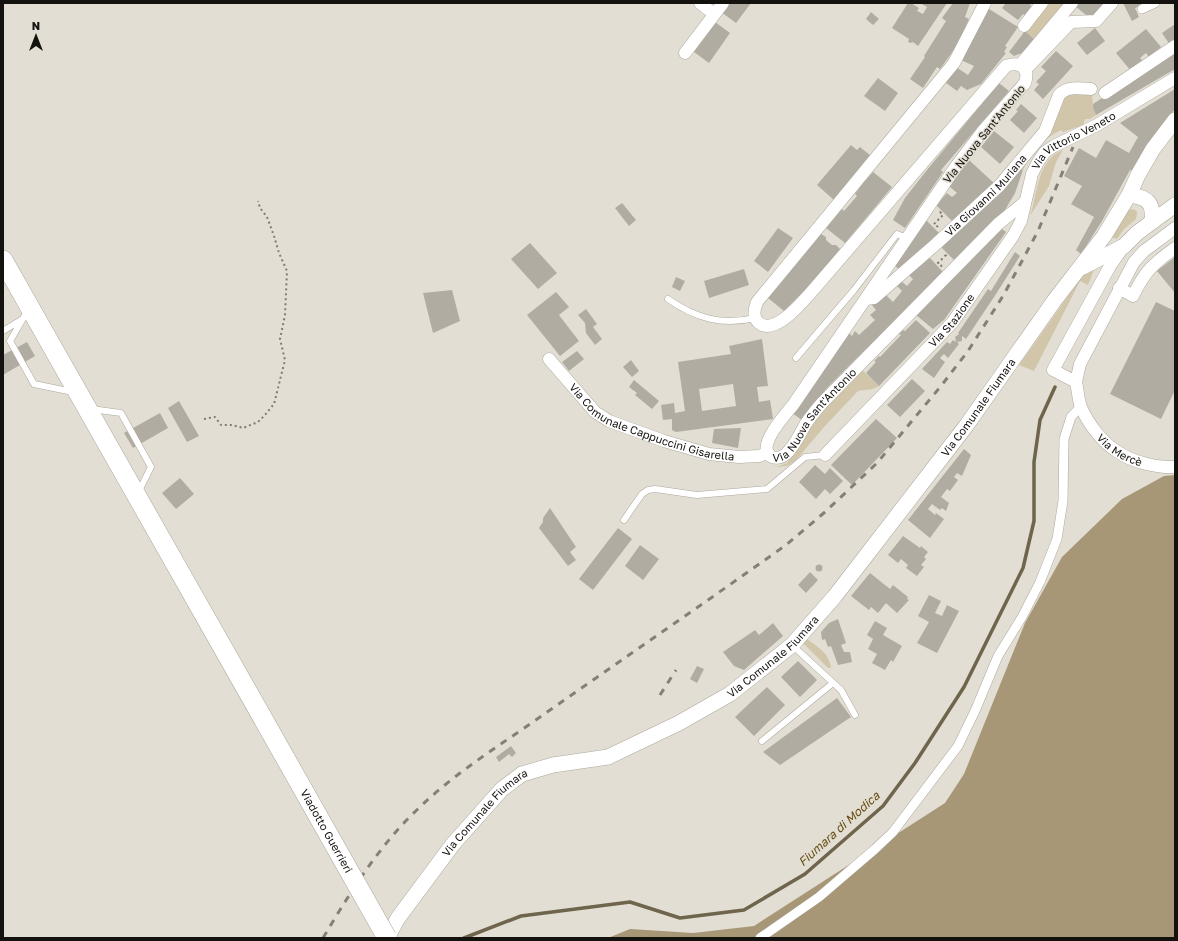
<svg xmlns="http://www.w3.org/2000/svg" width="1178" height="941" font-family="'Golos Text',sans-serif">
<style>
.green{fill:#d2c6aa}
.forest{fill:#a79776}
.lines{fill:none;stroke-linecap:round;stroke-linejoin:round}
.stream{stroke:#6f644c;stroke-width:3.5}
.building{fill:#b1aca2;fill-rule:evenodd}
.service-casing{stroke:#ada89e;stroke-width:7}
.pedestrian-casing{stroke:#ada89e;stroke-width:10}
.minor-casing{stroke:#ada89e;stroke-width:13}
.tertiary-casing{stroke:#ada89e;stroke-width:16}
.primary-casing{stroke:#ada89e;stroke-width:20}
.path{stroke:#7f7b74;stroke-width:2;stroke-dasharray:2 3;stroke-linecap:butt}
.service{stroke:#fff;stroke-width:6}
.pedestrian{stroke:#fff;stroke-width:9}
.minor{stroke:#fff;stroke-width:12}
.tertiary{stroke:#fff;stroke-width:15}
.primary{stroke:#fff;stroke-width:19}
.rail{stroke:#848079;stroke-width:3;stroke-dasharray:7 7;stroke-linecap:butt}
.primary-bridge-casing{stroke:#ada89e;stroke-width:20;stroke-linecap:butt}
.primary-bridge{stroke:#fff;stroke-width:19}
.labels{text-anchor:middle;stroke-width:3;stroke-linejoin:round;paint-order:stroke}
.street-label{font-size:11px;fill:#14120f;stroke:#e3ded3}
.water-label{font-size:12px;font-style:italic;fill:#644d11;stroke:#e3ded3}
</style>
<rect width="100%" height="100%" fill="#e3ded3"/>
<!-- green -->
<path class="green" d="M1048,3H1065L1035,40L1025,31Z
M1065,94H1092L1093,108L1096,115L1090,119H1085L1083,125L1063,132L1061,130C1043,139 1031,152 1023,170L1019,169Z
M1063,150L1056,162L1049,186L1030,216C1038,194 1036,161 1063,150Z
M1131,209L1135,210L1137,212L1136,219L1124,229L1117,239L1111,237L1126,212Z
M1091,264L1095,267L1088,285L1080,281L1034,371L1019,365Z
M862,370L879,386C872,391 865,389 858,391L825,426L796,460L787,466L776,467L787,463L823,409Z
M807,639C818,647 830,654 831,668H828L803,643Z"/>
<!-- forest -->
<path class="forest" d="M1175,475V938H608L630,929L693,933L754,926L945,803L964,774L1025,623L1062,557L1122,499L1164,476Z"/>
<g class="lines">
<!-- stream -->
<path class="stream" d="M464,938L521,916L630,902L680,918L744,910L805,874L883,806L915,763L964,687L1023,568L1034,521V462L1040,420L1055,387"/>
</g>
<!-- building -->
<path class="building" d="M728,3H751L736,23L721,12Z
M908,3H911L919,8L917,11L923,14L927,7L920,3H947L918,46L913,42L911,43L908,42L909,39L892,28Z
M953,3H970L965,17L969,19L961,37L953,51L940,69L937,67L923,88L910,79L925,57L924,56L946,21L942,18Z
M1006,3H1032L1030,5L1032,7L1025,16L1023,14L1018,20L1002,8Z
M1078,3H1105L1091,19L1075,6Z
M1123,3H1145L1135,8L1139,17L1132,21Z
M989,9L1018,27L1005,46L1007,47L1004,52L1006,53L981,84L967,90L961,86L957,91L945,82L956,67L968,75L974,66L961,60Z
M871,12L879,19L873,25L866,19Z
M715,22L730,33L709,63L694,52Z
M1175,24V42L1170,45L1162,33Z
M1095,28L1105,41L1087,55L1077,43Z
M1146,29L1161,47L1149,57L1146,53L1140,58L1143,61L1131,71L1116,53Z
M1025,31L1035,40L1025,52L1014,56L1009,52Z
M1175,50V69L1096,115L1093,108V104Z
M1056,51L1073,66L1043,99L1034,90L1039,84L1036,82L1046,71L1041,67Z
M878,78L898,93L885,111L864,96Z
M999,83L1009,91L941,170L943,172L905,228L893,220L905,198L927,170Z
M1175,89V109L1156,133L1133,171L1130,170L1102,221L1081,254L1076,250L1094,217L1071,204L1082,186L1064,176L1079,148L1096,158L1106,140L1129,153L1138,137L1120,123Z
M1021,104L1037,118L1024,133L1010,120L1018,111L1016,110Z
M994,131L1014,147L1000,164L981,147Z
M851,145L857,150L860,147L871,156L857,173L866,180L873,172L892,187L845,243L826,228L842,209L844,211L857,196L855,194L861,186L852,179L834,200L817,185Z
M969,160L995,184L953,222L936,205L947,193L952,197L957,193L949,186Z
M1019,169L1023,170L1015,193L1005,210L954,260L941,247Z
M622,203L636,220L629,226L615,208Z
M926,220L939,233L899,269L895,266Z
M778,228L793,238L768,272L754,261Z
M1002,229L1006,232L944,320L933,329L916,315Z
M821,234L826,237V240L832,245H836L841,250L815,280L784,311L768,298Z
M530,243L557,273L538,289L511,259Z
M1015,252L1020,256L996,294L966,339L962,336V341L957,342L959,344L948,358L944,354L940,358L945,362L934,378L922,369L947,342L950,344L953,340L956,342L955,337L959,334L958,333L988,289L991,291Z
M929,257L943,272L827,388L802,420L792,413L848,332L852,336L855,331L859,335L875,320L870,315L876,310L871,304L884,293L893,302L902,291L895,284L900,280L907,286L913,279L908,274Z
M1175,257V293L1157,271Z
M744,269L749,285L709,298L704,281Z
M676,277L685,281L680,291L672,287Z
M452,290L460,321L433,333L423,293Z
M556,292L569,307L559,315L579,341L560,356L527,315Z
M1156,302L1175,311V390L1161,419L1110,394Z
M586,309L597,324L593,327L602,339L595,345L586,333L585,323L578,315Z
M916,320L930,333L879,386L866,373L876,362L874,361L879,356L880,357L901,335L899,334L903,330L905,331Z
M762,339L768,386L757,387L759,402L770,400L773,419L676,432L672,430V419L663,420L661,405L674,403L675,413L685,411L678,362L731,354L729,346ZM733,384L736,406L702,411L699,389Z
M27,342L35,356L3,375V355Z
M577,351L584,359L569,371L562,362Z
M631,360L639,371L632,377L623,367Z
M912,379L925,391L900,417L887,405Z
M634,380L659,401L652,409L635,395L637,393L629,387Z
M179,401L199,436L187,442L168,408Z
M160,413L168,428L133,448L124,433Z
M876,419L897,438L852,485L831,465Z
M741,428L738,448L712,443L714,429Z
M964,449L971,455L962,476L957,473L954,477L958,480L950,491L947,489L941,497L949,503L946,511L942,508L940,510L932,504L928,509L935,515L936,513L944,519L930,538L908,520Z
M815,465L825,474L830,468L843,481L830,494L825,489L816,499L799,482Z
M180,478L194,494L176,509L162,493Z
M550,508L576,547L570,552L576,560L568,566L539,528L543,522V518Z
M618,528L632,539L593,590L579,579Z
M903,536L920,548L921,546L928,552L924,557L926,559L921,565L924,567L917,576L906,568L908,565L901,559L898,563L888,555Z
M640,545L659,559L643,580L625,566Z
M815.5 568a3.5 3.5 0 1 1 7 0a3.5 3.5 0 1 1-7 0Z
M810,572L818,580L806,593L798,585Z
M870,573L890,589L893,585L908,597L907,599L909,600L897,613L886,603L878,613L871,607L869,610L851,596Z
M929,595L941,601L935,613L942,616L947,605L959,611L937,653L917,643L929,622L918,616Z
M838,619L846,643L841,645L844,652H850L852,662L838,665L831,646L828,647L825,639L822,640L821,632L829,623Z
M875,621L887,628L883,635L902,646L893,662L891,660L885,670L872,663L877,654L868,649L873,639L867,635Z
M773,623L783,636L744,670L734,666L723,652L755,630L759,635Z
M798,661L817,680L800,697L781,677Z
M697,666L704,669L697,683L690,679Z
M767,687L785,705L754,736L735,717Z
M837,698L851,717L780,765L763,752Z
M511,746L516,753L512,757L509,754L499,762L496,757Z"/>
<g class="lines">
<defs>
<path id="service" d="M668,299C695,318 722,326 755,318
M28,310L10,341L34,384L73,392
M3,331L21,320
M796,358L854,290L897,234L906,238
M91,409L121,413L151,467L138,493
M624,520L642,494L648,490L655,489L697,495L767,489L805,457L825,455
M792,645L841,690L855,715
M762,741L833,683"/>
<path id="pedestrian" d="M1142,9L1155,3
M760,938L819,897L875,849L893,832L958,746L975,711L998,656L1022,617L1040,582L1057,539L1063,501L1064,439L1071,417L1081,406"/>
<g id="minor">
<path d="M700,3L714,14"/>
<path id="s1" d="M985,3L954,63L757,302C755,308 752,316 758,322C774,338 804,300 814,289L1006,66C1020,61 1030,68 1025,83L982,132L957,165L793,405C786,414 754,448 772,457C777,459 782,457 786,454C794,447 800,434 805,425C810,417 816,410 822,403L998,224L1025,202"/>
<path d="M1024,26L1042,3"/>
<path d="M685,53L723,3"/>
<path d="M1020,65L1072,3"/>
<path d="M1025,70L1071,22L1096,21L1112,3"/>
<path d="M1105,93L1175,46"/>
<path id="s2" d="M1124,246L1110,266L1053,370L1076,382C1078,390 1078,399 1081,407C1088,424 1103,443 1118,452C1132,462 1158,468 1175,467"/>
<path d="M1119,288L1133,296C1145,271 1153,264 1175,248"/>
<path id="s3" d="M866,299L874,298L936,244L1000,185L1045,131L1059,95C1067,86 1080,88 1091,89"/>
<path id="s4" d="M549,359L595,412L609,421L664,441L709,454L739,457L759,456L768,453"/>
<path d="M1076,382L1080,364L1134,262L1144,251L1175,228"/>
<path id="s5" d="M825,455L952,323L1013,236L1021,221L1032,174L1038,162L1045,152L1054,146L1097,125L1175,78"/>
</g>
<g id="tertiary">
<path d="M1129,195C1148,197 1154,203 1152,222"/>
<path d="M1083,267L1124,246L1137,233L1175,205"/>
<path id="s6" d="M387,938L398,918L453,844L502,789L522,774L553,765L608,757L679,723L730,694L792,645L835,596L966,426L1054,301L1104,236L1129,195L1138,175L1153,149L1175,120"/>
</g>
<path id="primary" d="M3,260L266,724"/>
</defs>
<!-- service casing -->
<use href="#service" class="service-casing"/>
<!-- pedestrian casing -->
<use href="#pedestrian" class="pedestrian-casing"/>
<!-- minor casing -->
<use href="#minor" class="minor-casing"/>
<!-- tertiary casing -->
<use href="#tertiary" class="tertiary-casing"/>
<!-- primary casing -->
<use href="#primary" class="primary-casing"/>
<!-- path -->
<path class="path" d="M938,227L934,224L943,215L940,212L939,213
M942,265L941,266L938,263L946,255L944,253
M204,419L215,417L221,425H232L243,428L258,422L265,415L274,404L285,360L280,339L285,315L287,271L279,253L274,236L267,217L260,208L258,201"/>
<!-- service -->
<use href="#service" class="service"/>
<!-- pedestrian -->
<use href="#pedestrian" class="pedestrian"/>
<!-- minor -->
<use href="#minor" class="minor"/>
<!-- tertiary -->
<use href="#tertiary" class="tertiary"/>
<!-- primary -->
<use href="#primary" class="primary"/>
<!-- rail -->
<path class="rail" d="M660,695L676,670
M323,938C351,891 380,844 420,807C456,772 502,744 543,715C624,658 706,602 786,545L825,512L877,463L941,386L968,351L1003,296L1022,261L1038,231L1073,147"/>
<defs>
<g id="primary-bridge">
<path id="s7" d="M266,724L387,938"/>
</g>
</defs>
<!-- primary-bridge casing -->
<use href="#primary-bridge" class="primary-bridge-casing"/>
<!-- primary-bridge -->
<use href="#primary-bridge" class="primary-bridge"/>
</g>
<g class="labels">
<!-- street labels -->
<g class="street-label">
<text transform="translate(984 134) rotate(-51)" y="4">Via Nuova Sant'Antonio</text>
<text dy="4" stroke="none"><textPath href="#s5" startOffset="410">Via Vittorio Veneto</textPath></text>
<text dy="4" stroke="none"><textPath href="#s3" startOffset="160">Via Giovanni Muriana</textPath></text>
<text dy="4" stroke="none"><textPath href="#s5" startOffset="185">Via Stazione</textPath></text>
<text dy="4" stroke="none"><textPath href="#s6" startOffset="820">Via Comunale Fiumara</textPath></text>
<text dy="4" stroke="none"><textPath href="#s1" startOffset="1320">Via Nuova Sant'Antonio</textPath></text>
<text dy="4" stroke="none"><textPath href="#s4" startOffset="126">Via Comunale Cappuccini Gisarella</textPath></text>
<text dy="4" stroke="none"><textPath href="#s2" startOffset="254">Via Mercè</textPath></text>
<text dy="4" stroke="none"><textPath href="#s6" startOffset="496">Via Comunale Fiumara</textPath></text>
<text dy="4" stroke="none"><textPath href="#s6" startOffset="160">Via Comunale Fiumara</textPath></text>
<text dy="4" stroke="none"><textPath href="#s7" startOffset="123">Viadotto Guerrieri</textPath></text>
</g>
<!-- water labels -->
<g class="water-label">
<text transform="translate(839 829) rotate(-42)" y="4">Fiumara di Modica</text>
</g>
</g>
<!-- border -->
<rect width="1178" height="941" fill="none" stroke="#14120f" stroke-width="8"/>
<!-- north arrow -->
<g transform="translate(36 36)" stroke="#e3ded3" stroke-width="3" paint-order="stroke">
<path d="M0-3L7 15L0 10L-7 15Z" fill="#14120f"/>
<text y="-6" font-size="11" font-weight="bold" text-anchor="middle" fill="#14120f">N</text>
</g>
</svg>
